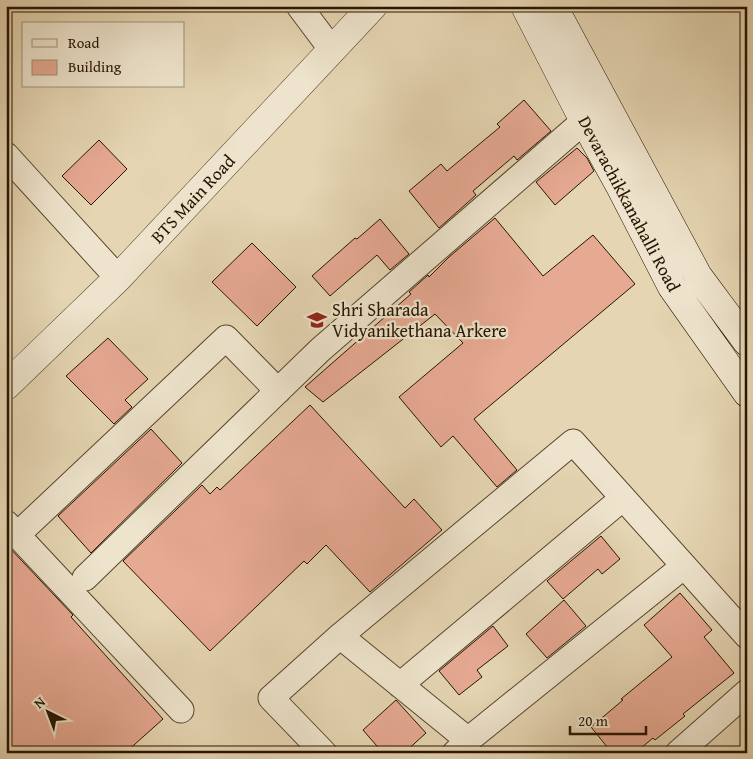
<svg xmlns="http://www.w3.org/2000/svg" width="753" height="759" font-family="'Gentium Book Plus',serif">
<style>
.building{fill:#e6a992;stroke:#261500}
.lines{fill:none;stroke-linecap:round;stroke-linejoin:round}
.minor-casing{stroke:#56452c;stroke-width:27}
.tertiary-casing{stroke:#56452c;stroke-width:29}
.secondary-casing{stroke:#261500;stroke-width:29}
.minor{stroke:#eee4cd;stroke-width:25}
.tertiary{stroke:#eee4cd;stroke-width:28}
.secondary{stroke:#eee4cd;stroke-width:28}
.labels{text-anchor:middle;stroke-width:4.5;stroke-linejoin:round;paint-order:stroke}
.street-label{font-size:18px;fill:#261500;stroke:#eee4cd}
.poi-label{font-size:18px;fill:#261500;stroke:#eee4cd;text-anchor:start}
</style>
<rect width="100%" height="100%" fill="#e5d5b2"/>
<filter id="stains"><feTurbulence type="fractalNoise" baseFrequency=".004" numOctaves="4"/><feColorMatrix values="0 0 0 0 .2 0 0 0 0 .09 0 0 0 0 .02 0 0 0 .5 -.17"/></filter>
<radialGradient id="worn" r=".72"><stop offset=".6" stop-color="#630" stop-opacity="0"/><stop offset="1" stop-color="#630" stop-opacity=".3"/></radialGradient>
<!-- building -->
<path class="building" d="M524,100L551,131L517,160L514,156L473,191L476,195L439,228L409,191L441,164L447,171L500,127L497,124Z
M99,140L127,169L91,205L62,176Z
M577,148L587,158L594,171L555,205L536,182Z
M495,218L543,276L593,235L635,284L474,419L517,470L497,487L453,436L441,447L399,397L463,343L435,314L323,402L305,387L411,294L409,292L428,275L429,277L449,257Z
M380,219L409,254L390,270L377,255L330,296L312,276L355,238L357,239Z
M252,243L296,287L257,326L212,282Z
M108,338L148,379L125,400L132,407L114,424L66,376Z
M310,405L405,508L414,499L442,530L370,592L326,545L307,564L304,561L210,651L123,561L202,485L210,494L217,487L220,490Z
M151,429L182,463L91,553L58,516Z
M601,536L620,559L602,574L598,569L563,599L547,581Z
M6,544L73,615L71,617L163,719L125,753H6Z
M680,593L712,630L704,637L734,673L683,714L685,716L655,740L653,738L635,753H612L591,727L623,700L621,699L672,657L644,625Z
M564,600L586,626L547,658L526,634Z
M493,626L508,646L477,670L482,677L459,695L439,671Z
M396,700L426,733L404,753H383L363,730Z"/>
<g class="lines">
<defs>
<path id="minor" d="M299,6L332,50
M6,155L118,278
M6,523L181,710
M17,535L226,338L278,391
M85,578L320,350L584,121
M340,636L468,740
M400,685L623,498
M324,753L271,698L340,636L573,442L747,636
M455,753L468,740L684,566
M678,753L747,692"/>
<path id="tertiary" d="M6,386L118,278L373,6"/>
<path id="secondary" d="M525,6L584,121L621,188L672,287L747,393
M553,6L698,276L747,342"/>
</defs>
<!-- minor casing -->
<use href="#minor" class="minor-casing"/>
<!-- tertiary casing -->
<use href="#tertiary" class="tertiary-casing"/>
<!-- secondary casing -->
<use href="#secondary" class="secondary-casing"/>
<!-- minor -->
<use href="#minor" class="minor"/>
<!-- tertiary -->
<use href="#tertiary" class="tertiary"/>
<!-- secondary -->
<use href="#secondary" class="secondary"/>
</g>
<!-- icons -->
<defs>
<symbol id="school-bare" viewBox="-9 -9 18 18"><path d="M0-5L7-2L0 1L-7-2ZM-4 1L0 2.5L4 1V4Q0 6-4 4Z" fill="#8f2418" stroke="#eee4cd" stroke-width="2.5" paint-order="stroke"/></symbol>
</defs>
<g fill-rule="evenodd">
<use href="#school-bare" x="303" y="306" width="28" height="28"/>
</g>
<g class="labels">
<!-- street labels -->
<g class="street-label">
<text transform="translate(193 199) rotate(-47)" y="6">BTS Main Road</text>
<text transform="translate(629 204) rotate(62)" y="6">Devarachikkanahalli Road</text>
</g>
<!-- poi labels -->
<g class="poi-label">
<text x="332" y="316">Shri Sharada<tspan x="332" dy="21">Vidyanikethana Arkere</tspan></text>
</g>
</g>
<!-- margin -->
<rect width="753" height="759" fill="none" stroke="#e5d5b2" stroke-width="25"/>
<rect x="8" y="8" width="738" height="744" fill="none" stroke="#261500" stroke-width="2.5"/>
<rect x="12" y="12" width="728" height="734" fill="none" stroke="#261500"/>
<!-- legend -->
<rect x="22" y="22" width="162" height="65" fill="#eee4cd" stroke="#9e917b"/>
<rect x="32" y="39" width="25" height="8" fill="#eee4cd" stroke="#9e917b"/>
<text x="68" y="48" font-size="15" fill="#261500">Road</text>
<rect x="32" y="60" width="25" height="15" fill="#e6a992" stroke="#9e917b"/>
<text x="68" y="72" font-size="15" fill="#261500">Building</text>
<!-- north arrow -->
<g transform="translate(48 712) rotate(318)" stroke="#eee4cd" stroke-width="4" paint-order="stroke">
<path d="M0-4L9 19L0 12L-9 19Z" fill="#261500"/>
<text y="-8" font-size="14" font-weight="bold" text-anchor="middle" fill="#261500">N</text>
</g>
<!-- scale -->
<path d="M570 726v8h76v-8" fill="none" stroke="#261500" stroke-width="2.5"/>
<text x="578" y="726" font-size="15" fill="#261500" stroke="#eee4cd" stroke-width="4" paint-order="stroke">20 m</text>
<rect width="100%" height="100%" filter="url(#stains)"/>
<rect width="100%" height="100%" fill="url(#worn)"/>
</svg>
